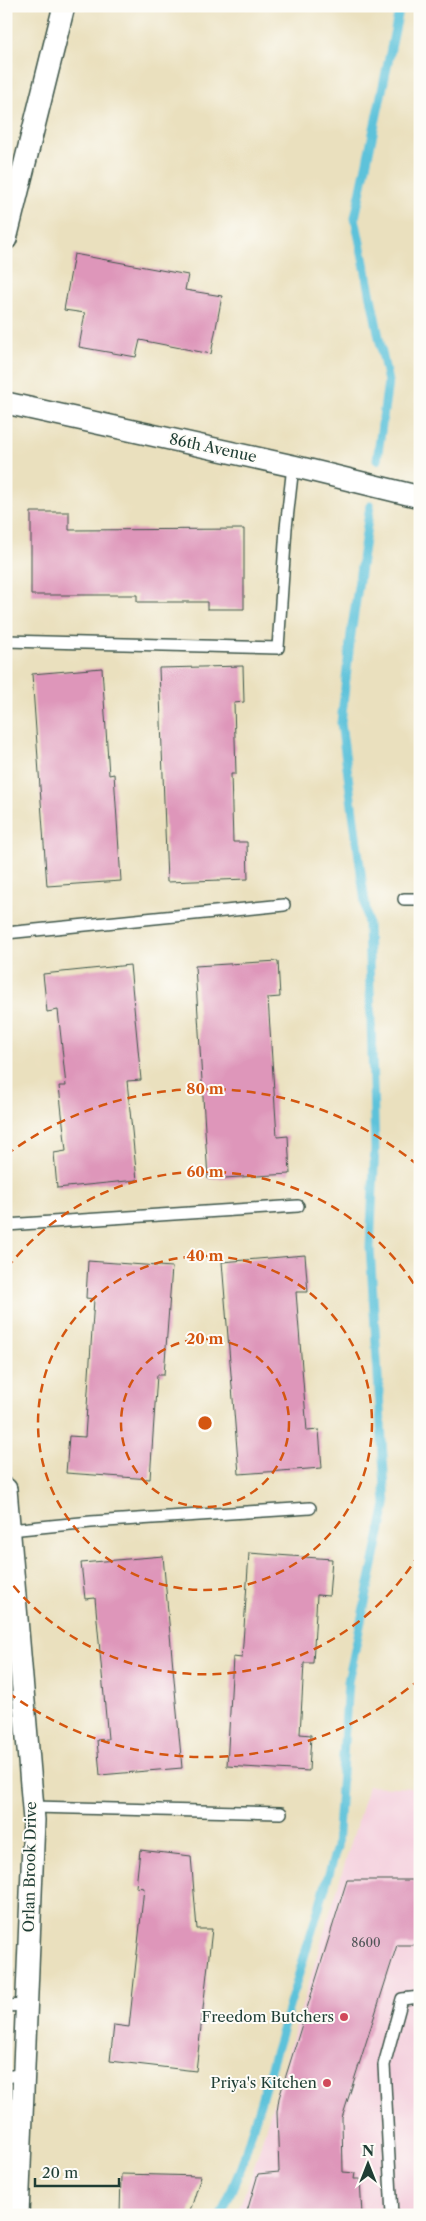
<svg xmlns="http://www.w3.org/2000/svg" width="426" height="2221" font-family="'Libre Caslon Text',serif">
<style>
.built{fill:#f4cfdd}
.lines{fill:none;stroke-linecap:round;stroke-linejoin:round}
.stream{stroke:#5dc2da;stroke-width:9}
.building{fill:#de96ba}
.lane-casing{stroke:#3d5549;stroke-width:14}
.street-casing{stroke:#3d5549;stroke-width:24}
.lane{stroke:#fff;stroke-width:11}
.street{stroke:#fff;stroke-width:21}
.ring{fill:none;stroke:#d45610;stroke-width:2.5;stroke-dasharray:9 6}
.poi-dot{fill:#d1495b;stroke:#fdfcf7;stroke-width:2}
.labels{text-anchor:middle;stroke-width:4;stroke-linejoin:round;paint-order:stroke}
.number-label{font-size:12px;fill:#4f5356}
.street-label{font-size:15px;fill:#1f3d34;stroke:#fdfcf7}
.poi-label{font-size:15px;fill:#1f3d34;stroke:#fdfcf7;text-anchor:end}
.centre{fill:#d45610;stroke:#fdfcf7;stroke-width:2.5}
.ring-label{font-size:15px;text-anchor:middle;font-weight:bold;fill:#d45610;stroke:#fdfcf7;stroke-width:4;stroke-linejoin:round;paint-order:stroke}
</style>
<rect width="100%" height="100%" fill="#fdfcf7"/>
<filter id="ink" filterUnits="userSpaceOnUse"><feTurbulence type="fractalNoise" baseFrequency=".02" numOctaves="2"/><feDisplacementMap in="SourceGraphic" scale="10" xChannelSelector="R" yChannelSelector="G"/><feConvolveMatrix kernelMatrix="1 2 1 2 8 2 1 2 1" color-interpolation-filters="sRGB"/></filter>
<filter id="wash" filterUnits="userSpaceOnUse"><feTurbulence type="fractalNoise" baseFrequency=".0096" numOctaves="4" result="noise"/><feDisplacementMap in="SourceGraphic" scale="20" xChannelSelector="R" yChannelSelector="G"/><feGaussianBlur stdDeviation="1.12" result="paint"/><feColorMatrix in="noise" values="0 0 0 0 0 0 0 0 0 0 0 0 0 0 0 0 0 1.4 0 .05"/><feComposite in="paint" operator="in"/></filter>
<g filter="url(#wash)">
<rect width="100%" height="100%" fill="#eae0be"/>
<!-- built -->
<path class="built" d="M368,1786L420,1788V2215H236L250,2180Z"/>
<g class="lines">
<!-- stream -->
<path class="stream" d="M377,460L388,382L355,218L400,6
M221,2215L240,2170L337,1847L348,1682L386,1505L370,1247L375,1148L368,925L341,723L351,634L370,506"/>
</g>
<g id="blocks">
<!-- building -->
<path class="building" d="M74,254L188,275L185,290L222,296L211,354L140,340L136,357L79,347L85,313L64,310Z
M31,512H69V530L244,529V609H207V602H137V595H31Z
M243,666L244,702L234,703L236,774H231L233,842H247L248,879L167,882L159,668Z
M102,668L109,775L114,774L121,881L47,886L32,674Z
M278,961L280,997L268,998L277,1137L288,1136L290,1174L208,1179L195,966Z
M130,965L141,1080L127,1081L137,1180L57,1188L54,1153L66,1151L59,1086H66L58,1010L47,1012L43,974Z
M305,1255L308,1292H296L307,1431L319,1430L322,1468L239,1474L222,1262Z
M88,1261L172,1267L164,1375H157L150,1479L66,1473L69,1436L85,1437L94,1299L86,1298Z
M249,1553L332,1559L329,1596L317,1595L313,1663H304L300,1734L311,1735L309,1771L227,1766L233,1657L242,1658Z
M163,1556L182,1768L100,1775L97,1740L108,1739L95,1598L85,1599L81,1563Z
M140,1850L191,1856L197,1929H212L196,2071L110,2061L114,2025L129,2027L144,1888L136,1887Z
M347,1880H420V1945H397L342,2118L343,2172L355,2173L354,2179H360L362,2215H246L258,2174L279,2172L277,2112L279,2098Z
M121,2174L201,2176L189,2215H120Z"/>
</g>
</g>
<g filter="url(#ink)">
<use href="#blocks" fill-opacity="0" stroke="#3d5549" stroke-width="1"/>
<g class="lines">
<defs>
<path id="lane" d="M6,641L278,648L286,528L293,466
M404,899H420
M6,933L284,905
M6,1225L298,1206
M10,1530L91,1522L310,1508
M33,1807L281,1813
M6,2006L26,2005
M6,2077L24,2074
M392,2215L384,2065L402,1999L420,1997"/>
<path id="street" d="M6,239L64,6
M6,403L293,466L420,497
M6,1489L34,1820L18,2215"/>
</defs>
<!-- lane casing -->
<use href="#lane" class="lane-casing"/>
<!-- street casing -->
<use href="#street" class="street-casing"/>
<!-- lane -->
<use href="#lane" class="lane"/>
<!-- street -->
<use href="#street" class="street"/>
</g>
</g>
<!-- distance rings -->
<g class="ring">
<circle cx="205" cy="1423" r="84"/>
<circle cx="205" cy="1423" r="167"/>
<path d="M419 1554A251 251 0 0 1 7 1578M7 1268A251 251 0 0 1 419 1292"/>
<path d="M420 1679A334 334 0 0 1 6 1691M6 1155A334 334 0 0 1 420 1167"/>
</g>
<!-- markers -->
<g class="poi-dot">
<circle cx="344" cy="2017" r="5"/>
<circle cx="327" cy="2083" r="5"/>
</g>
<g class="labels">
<!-- number labels -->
<g class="number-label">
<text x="366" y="1947">8600</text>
</g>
<!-- street labels -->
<g class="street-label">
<text transform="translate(213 448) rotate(12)" y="5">86th Avenue</text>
<text transform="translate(30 1867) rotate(-89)" y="5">Orlan Brook Drive</text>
</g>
<!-- poi labels -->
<g class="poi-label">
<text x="334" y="2022">Freedom Butchers</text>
<text x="317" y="2088">Priya's Kitchen</text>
</g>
</g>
<circle cx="205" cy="1423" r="8" class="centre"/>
<g class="ring-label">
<text x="205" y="1094">80 m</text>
<text x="205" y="1177">60 m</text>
<text x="205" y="1261">40 m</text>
<text x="205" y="1344">20 m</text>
</g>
<!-- margin -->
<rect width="426" height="2221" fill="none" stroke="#fdfcf7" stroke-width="25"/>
<!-- north arrow -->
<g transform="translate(368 2164)" stroke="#fdfcf7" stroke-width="4" paint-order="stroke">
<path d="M0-4L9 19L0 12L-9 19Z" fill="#1f3d34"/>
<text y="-8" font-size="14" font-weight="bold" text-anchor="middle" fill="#1f3d34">N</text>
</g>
<!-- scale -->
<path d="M35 2178v8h84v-8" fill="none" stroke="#1f3d34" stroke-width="2.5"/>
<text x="42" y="2178" font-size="15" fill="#1f3d34" stroke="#fdfcf7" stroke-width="4" paint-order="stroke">20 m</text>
</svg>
